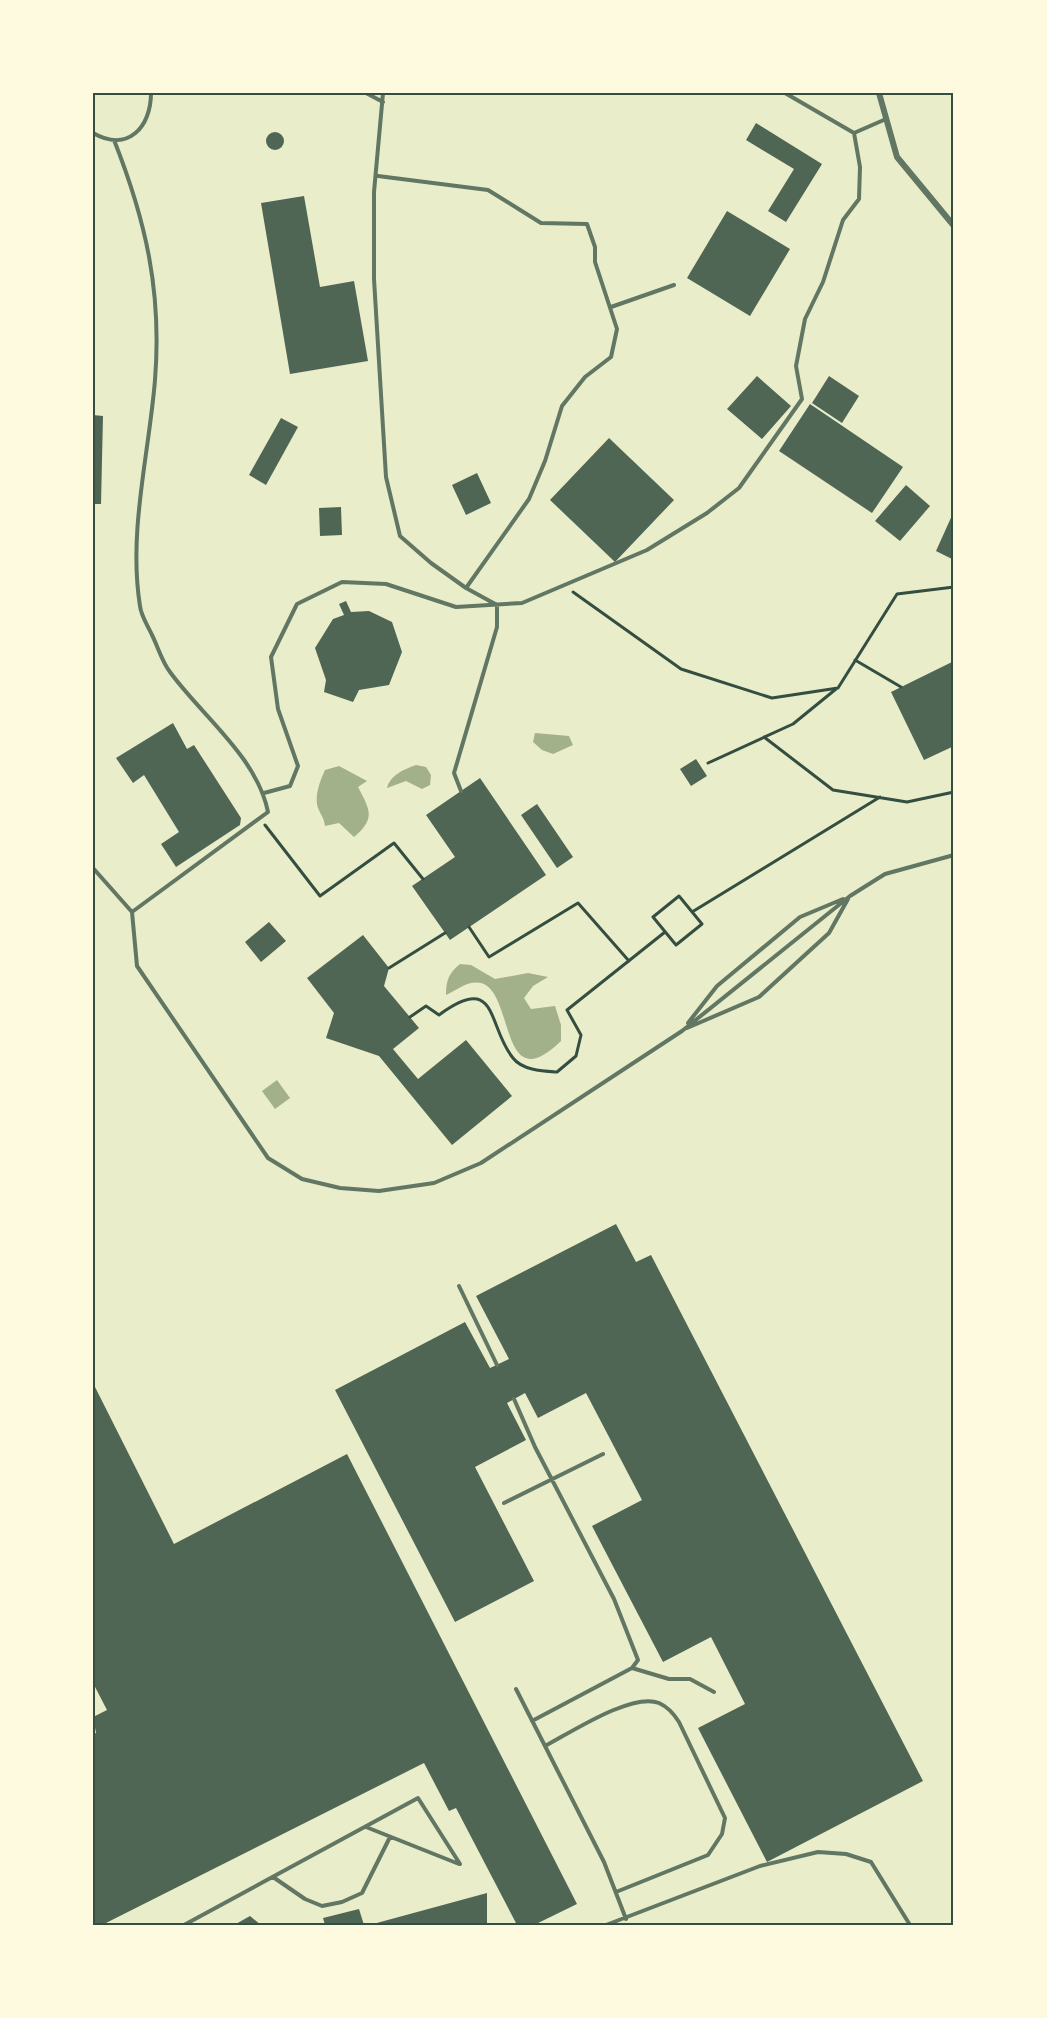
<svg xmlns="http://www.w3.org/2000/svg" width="1047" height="2018" font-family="'Asap Condensed',sans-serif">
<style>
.water{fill:#a3b18a}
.building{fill:#4f6655}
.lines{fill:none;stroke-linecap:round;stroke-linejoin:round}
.path{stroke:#344e41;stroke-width:3}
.service{stroke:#617663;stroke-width:4}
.minor{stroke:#617663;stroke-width:6}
.neatline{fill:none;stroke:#344e41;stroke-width:2}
</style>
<rect width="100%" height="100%" fill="#e9edc9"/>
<!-- water -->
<path class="water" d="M535,733L569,736L573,745L553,754L542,750L533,742Z
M416,765L426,767L431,775L430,785L422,789L406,781L387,788C390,775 405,769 416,765Z
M339,766L367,781L358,787C370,810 376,818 354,837L339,823L325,826C324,818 321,815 318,808C314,796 320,781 325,770Z
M460,964L471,965L495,979L528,973L548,977L533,986L524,998L531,1009L555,1006L561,1025V1041C499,1101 515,992 481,983C468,980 457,990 446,995C446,980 449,973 460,964Z
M277,1080L290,1098L275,1109L262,1091Z"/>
<!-- building -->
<path class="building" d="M756,123L822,164L786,222L768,211L794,169L746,140Z
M266 141a9 9 0 1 1 18 0a9 9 0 1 1-18 0Z
M304,196L320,287L354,281L368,361L290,374L261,203Z
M727,211L790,249L750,316L687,278Z
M757,376L791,406L762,439L727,409Z
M829,376L859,396L842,423L812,403Z
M810,404L903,467L872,513L779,451Z
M93,415L103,416L101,504H93Z
M281,418L298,427L266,485L249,475Z
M609,438L674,500L615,562L550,500Z
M477,473L491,503L466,515L452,485Z
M906,485L930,506L900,541L875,521Z
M341,507L342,535L320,536L319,508Z
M954,511V560L936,551Z
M346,601L351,612L369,611L392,622L402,652L389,685L359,690L353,702L324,692L326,680L315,648L333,619L344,615L339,604Z
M954,661V746L924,760L891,692Z
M173,723L187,749L194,745L241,818L240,825L176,867L161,844L179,832L144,775L133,783L116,758Z
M696,759L707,776L691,786L680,769Z
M480,778L546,875L450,940L412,886L455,857L426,815Z
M537,804L573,857L557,868L521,815Z
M269,922L286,941L261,962L245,942Z
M363,935L389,968L384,986L419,1028L393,1049L418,1079L466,1040L512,1096L452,1145L379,1056L326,1038L334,1013L307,978Z
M616,1224L636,1262L651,1255L923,1781L767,1862L698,1728L745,1704L711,1637L663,1662L592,1526L642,1500L586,1393L538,1418L525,1393L507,1403L526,1440L475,1467L534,1581L455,1622L335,1390L465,1322L490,1368L509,1359L476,1296Z
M93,1383L174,1544L347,1454L577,1904L534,1925H517L456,1808L449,1811L424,1763L102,1925H93V1734L96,1733L93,1717L107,1710L93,1683Z
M487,1893V1925H374L373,1924Z
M359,1909L364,1925H325L323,1918Z
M250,1916L261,1925H234Z"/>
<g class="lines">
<!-- path -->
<path class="path" d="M573,592L681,669L772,698L838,688L897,594L954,587
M855,660L901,687
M764,737L833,790L907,802L954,792
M708,763L793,724L836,689
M265,825L320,896L394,843L423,879
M679,896L702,924L676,945L653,917Z
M692,912L880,797
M469,927L489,957L578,903L629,961
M389,968L445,933
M410,1017L426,1006L439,1015C499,971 487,1027 513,1058C522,1070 542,1071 557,1072L576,1056L581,1035L567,1010L665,932"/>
<!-- service -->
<path class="service" d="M366,93L383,102
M383,93L374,192V279L386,477L400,536L431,563L466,588L497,605V627L454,773L461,791
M785,93L854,133L886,119
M93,133C128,153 151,127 151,93
M114,140C146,221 162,292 155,380C149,454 128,532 140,606C141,616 148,626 152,635C158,647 162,662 170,672C202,716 257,757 268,812L132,912
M378,176L488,190L541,223L587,224L595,247V262L617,329L611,357L585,377L562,406L545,461L529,499L466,588
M611,307L674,285
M264,793L290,786L298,766L278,709L271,657L297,604L342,582L386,584L456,607L522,603L647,550L707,513L739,488L802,399L796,366L805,319L823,282L843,220L859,199L860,167L854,133
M93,868L132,912L137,966L268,1158L302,1179L340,1188L379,1191L434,1183L481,1163L682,1031L850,896L885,874L954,855
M688,1023L717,986L800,917L843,899
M687,1028L759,997L829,933L848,899
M459,1286L497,1365
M514,1399L535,1447L614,1599L638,1660L632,1668L532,1721
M504,1503L603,1454
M632,1668L669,1679H690L714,1692
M516,1689L604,1862L626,1919
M545,1746C570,1733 632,1692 659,1703C668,1707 674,1714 679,1722L725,1818L722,1834L708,1855L616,1892
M366,1827L459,1864
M273,1877L305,1899L322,1906L342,1902L362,1893L390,1837
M184,1925L418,1798L460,1864
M606,1925L760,1866L818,1852L846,1854L871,1862L910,1925"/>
<!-- minor -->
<path class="minor" d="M879,93L897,157L954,226"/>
</g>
<!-- border -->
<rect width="1047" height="2018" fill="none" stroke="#fefae0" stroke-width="189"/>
<rect x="94" y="94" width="858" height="1830" class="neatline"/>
</svg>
